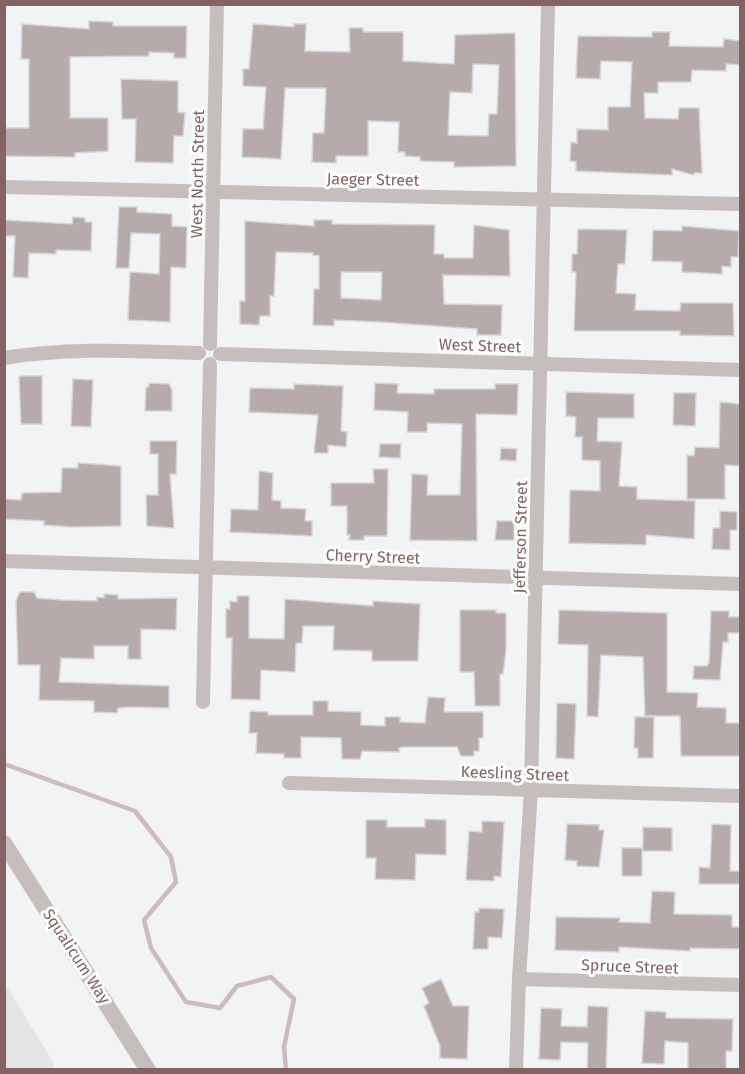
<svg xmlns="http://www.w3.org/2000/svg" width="745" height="1074" font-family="'Fira Sans',sans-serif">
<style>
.built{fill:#e4e4e5}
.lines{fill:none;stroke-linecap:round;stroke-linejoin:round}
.stream{stroke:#ccbbbf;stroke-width:4.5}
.building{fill:#b7aaaa;stroke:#d3d5d6;stroke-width:1.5;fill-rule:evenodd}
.minor{stroke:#c6bdbd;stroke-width:14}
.tertiary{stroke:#c6bdbd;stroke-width:16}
.labels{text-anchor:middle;stroke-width:6;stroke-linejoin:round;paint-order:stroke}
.street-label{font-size:16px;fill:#836363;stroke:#fff}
</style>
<rect width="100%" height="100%" fill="#f1f3f5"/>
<!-- built -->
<path class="built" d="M4,982L55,1065L51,1069H5Z"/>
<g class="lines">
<!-- stream -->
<path class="stream" d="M4,764L135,811L171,857L176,882L144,920L151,948L186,1002L220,1008L237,986L271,977L294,999L284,1047L286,1070"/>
</g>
<!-- building -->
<path class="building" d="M89,21L113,22V26H187L186,58H174V53L149,52V56L70,57V118H108V151L75,153V157L4,156V128H29V59H21L22,24L89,29Z
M253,24L294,27V24H306L305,51L350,52L349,28H363V32H403V61L454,64L455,35L515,33L516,166L454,167V162L420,161V157L405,156V152H398L399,122L368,121V156H336V163L312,162L313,133H324L326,88H285L281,159L242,157L243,129H263L266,87L243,86V69H249ZM473,64L499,65L497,114H489L488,136L448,135L450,92L472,93Z
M652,32H670L669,46L723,47L724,39L741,41V65L726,64V71L692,70L691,82H658V93H644L645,118L678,119L679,108H699L702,173H695L693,175L672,169V175L576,171V162L570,161L571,142L577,143V129L608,130V107H630L632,62L601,61L600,79L576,78L578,36L652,37Z
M121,79L178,81V112L185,113L183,136H174L173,163L135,162L136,119H122Z
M119,207H137V212L172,214V226L187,227L186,268L171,267L170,322L128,320L130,272L159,274L160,234L131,233L129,268H116Z
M73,217L85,218V222H92L91,251L56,250V254L29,253L28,278L13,277L15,236H4V220L72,224Z
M314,220H332V224L435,225L434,254H444V258H473L474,225L509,230L510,276L443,275L444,304L502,305L501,335H477V329L381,322L334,320V326L313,325L314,289H319V256L313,255V253L276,252L274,296H270V316H260L259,325L240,324V301H245V221L314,226ZM341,272H382L381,300L341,298Z
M682,226L739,231L738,257H731V267L722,266V274L682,272V262L652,261L653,230L682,231Z
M578,229L627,230L625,264H618L616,293L636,294L635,310L680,311L681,303H733L734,336L680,335V331H574L576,272H572V254H577Z
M22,376H42V424H21L19,377Z
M73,379L93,380L91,427L71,426Z
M149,383L169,384L172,390V411H145L146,387H149Z
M375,383L398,384L397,393L434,394V389H495V384H518L517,415L476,414L477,541L410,540L412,474L428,475L427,495H460L462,424L427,423V432H407L408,412L374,410Z
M294,384L343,386L341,431L347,432L346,447L328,445V453H314L318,415L249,412L250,388L294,389Z
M566,392L634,394V418H598L597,441L622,442L619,486L637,487V499L695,501L694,539L646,535V545L569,543L570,490L600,491V461L582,460V437H575L576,417L566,416Z
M674,393H696L695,426L673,425Z
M720,402L740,404V466L725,465V499H687V455L694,456L695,447L719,448Z
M150,441H177L176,474H170L174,528L147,526L146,495H158V454H150Z
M380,444H401L400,458L379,457Z
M501,448L517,449L516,461L500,460Z
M78,463L121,466V526L72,527L44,525V521L4,519V499L21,500L22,493L61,492L62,468H78Z
M373,469H388L387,536H364V540H349L350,535H347V506H331V483H374Z
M259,471L273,473L272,500L281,501V508L306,509L305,521H312V536L230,532L231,509L258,510Z
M720,511L737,512V530H730V550L712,549L713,528H720Z
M497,521H514V540H495Z
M20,592H34L37,598L61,600L97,601V597L104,598V594L118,595V599L177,598L176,630L141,629V659H128V646H94V659L61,658L59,682L169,686V708L129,707L118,708L117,713L94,712V701L39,700L40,665H18L16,601Z
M237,596H249V638L284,639L285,599L373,606V601L420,604L418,661H372V651L333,650L334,626H303L302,643H296L295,672L261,670L260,700L231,699L232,638H226V609H230V601L237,602Z
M460,610H496V613H506V650L503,674H500V706H475L474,672H460Z
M559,610L667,613V692L698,693L697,707L726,708V723H741V756H681L680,716H645L643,657L601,655L598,717L587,716L588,645L558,644Z
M711,611H729V617H741V633H728V642H723L720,680L693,679L694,666H707L709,663Z
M428,697L445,698L444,712H483V738H479V751H474V756H461L457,747H403L399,748V752L362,751L360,759H342L341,738L301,737V758H284V754L256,753L257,733H249L250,711L268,712V715H313V701H328V711L361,712V725L385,726V717H400V722L425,723Z
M557,703L576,704L574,759L556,758Z
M635,717H654L653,758H638V748H634Z
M425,819L446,820V855L416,854L415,880L375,879L376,858H366V820H387V827H425Z
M482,821L504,822L501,877L494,876V881L466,880L469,831L482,832Z
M567,824L599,825V830H604L599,867L577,866V861L565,860Z
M712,824L731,825L730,871H741V884H699V867L710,868Z
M643,827L672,828V851H643Z
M622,848H642V876H622Z
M652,891L675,892L674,914L732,915V927H741V949L690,948V951L619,947V952L555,950L556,917L620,918L619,922L650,923Z
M479,908L504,909L502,938L488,937V949H473L475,912H479Z
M441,979L453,1006H469L467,1059L440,1058V1046L424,1006L429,1003L422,988Z
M588,1006L608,1007L606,1070H587L588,1043L561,1042L560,1060L539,1059L541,1008L562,1009L561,1026L587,1027Z
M645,1011L666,1012V1018L733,1019L732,1051H726V1070H688V1043L665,1041L664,1064L642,1063Z"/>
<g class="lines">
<!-- minor -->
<path class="minor" d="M4,187L740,204
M210,344L217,4
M220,354L740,370
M4,358C69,347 134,351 199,353
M4,561L740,584
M203,702L210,364
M289,783L740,796
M519,979L740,985
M516,1070L519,979L531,790L548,4"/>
<!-- tertiary -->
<path class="tertiary" d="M4,843L148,1070"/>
</g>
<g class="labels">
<!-- street labels -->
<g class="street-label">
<text transform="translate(197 174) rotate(-89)" y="6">West North Street</text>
<text transform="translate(373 179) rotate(1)" y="6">Jaeger Street</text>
<text transform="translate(480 345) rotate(2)" y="6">West Street</text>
<text transform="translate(520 537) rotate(-89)" y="6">Jefferson Street</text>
<text transform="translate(373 556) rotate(2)" y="6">Cherry Street</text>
<text transform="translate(515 773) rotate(2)" y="6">Keesling Street</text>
<text transform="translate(77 956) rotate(57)" y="6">Squalicum Way</text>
<text transform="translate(630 966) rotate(2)" y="6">Spruce Street</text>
</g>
</g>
<!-- border -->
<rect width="745" height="1074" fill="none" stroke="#836363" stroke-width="12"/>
</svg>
